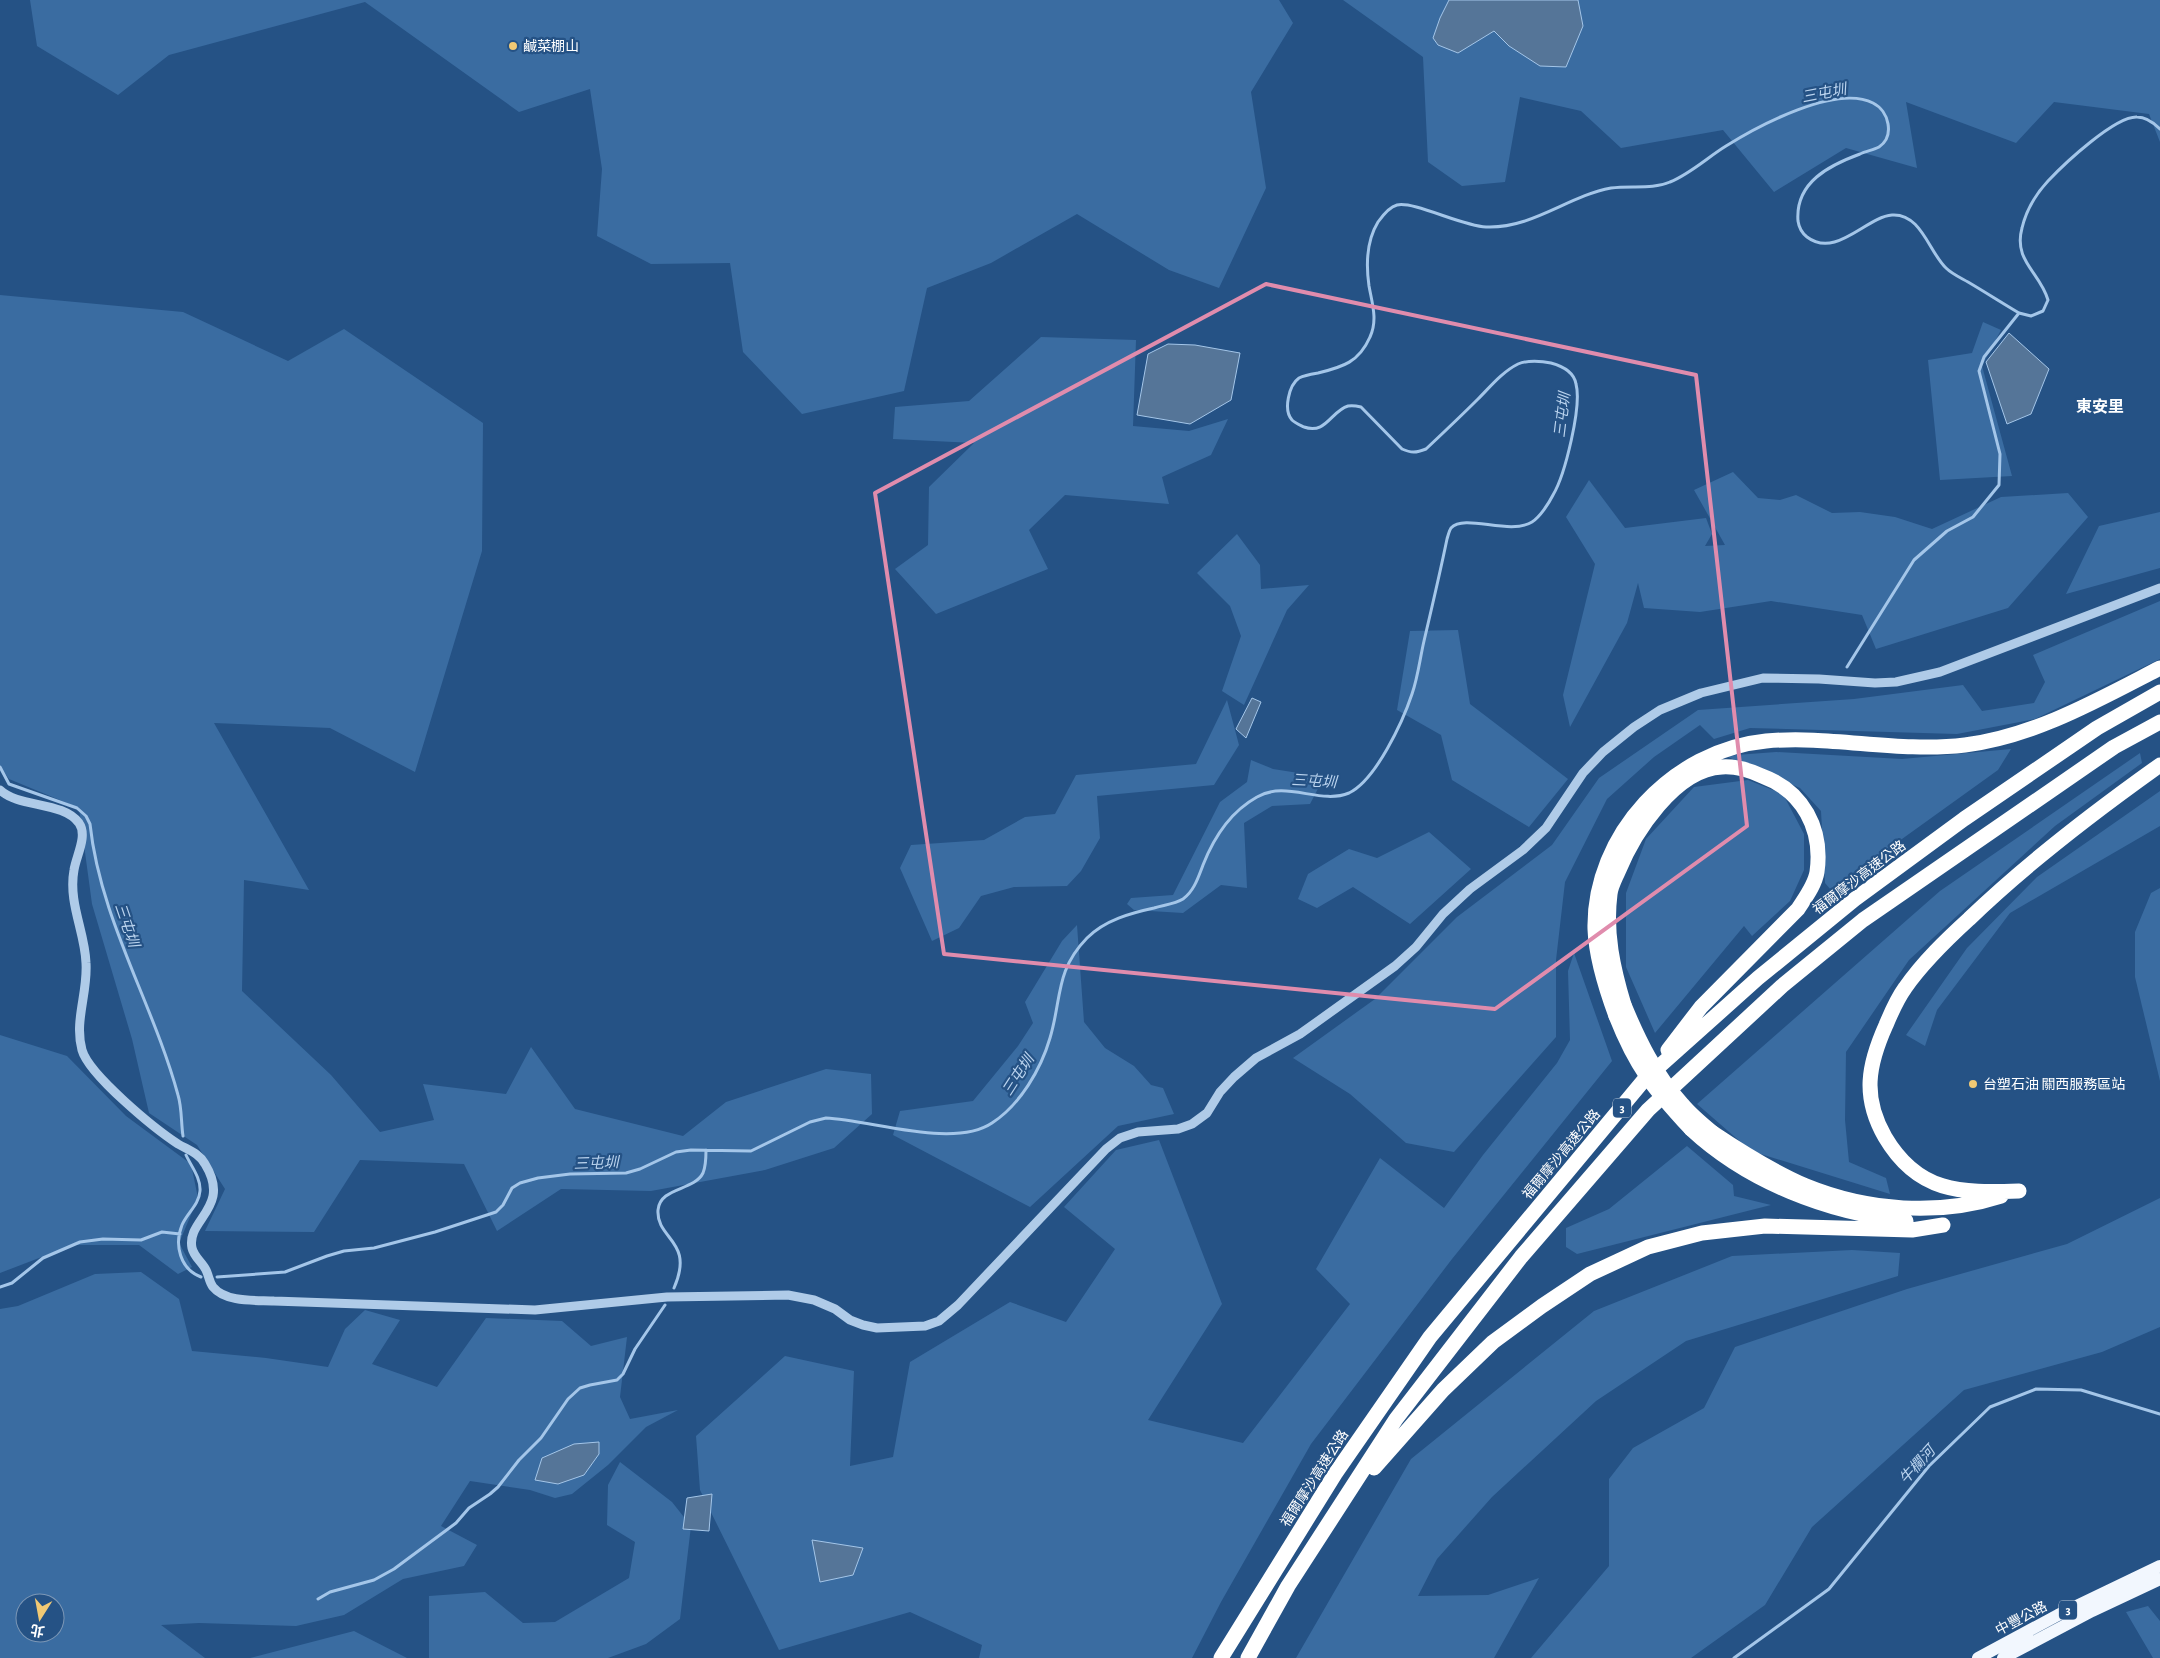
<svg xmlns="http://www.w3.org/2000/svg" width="2160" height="1658" font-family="'Alegreya Sans','Noto Sans TC',sans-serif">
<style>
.green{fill:#3a6ca1;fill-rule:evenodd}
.water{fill:#557598;stroke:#a4c6e9}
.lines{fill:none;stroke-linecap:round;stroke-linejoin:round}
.stream{stroke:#a4c6e9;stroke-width:3}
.tertiary{stroke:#afcbe8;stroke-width:9}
.primary{stroke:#f2f7fe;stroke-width:12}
.motorway{stroke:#fff;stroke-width:15}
.motorway-bridge{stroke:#fff;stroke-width:15}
.marked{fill:none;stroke:#e08cad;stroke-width:4;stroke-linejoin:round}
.poi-dot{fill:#f1c974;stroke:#255285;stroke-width:2}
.labels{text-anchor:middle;stroke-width:4.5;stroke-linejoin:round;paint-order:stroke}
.shield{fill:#255285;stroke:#becbda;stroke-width:1}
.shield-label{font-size:12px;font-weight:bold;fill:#fff}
.poi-label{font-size:14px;fill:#fff;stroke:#255285;text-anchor:start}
.street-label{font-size:14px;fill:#fff;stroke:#255285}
.water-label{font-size:15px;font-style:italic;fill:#bbd4ef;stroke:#255285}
.quarter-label{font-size:16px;font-weight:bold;fill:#fff;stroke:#255285}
</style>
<rect width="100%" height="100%" fill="#255285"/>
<!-- green -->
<path class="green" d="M30,0H1279L1293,23L1251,92L1266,188L1219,288L1169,270L1077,214L991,263L927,288L904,391L802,414L743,352L730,263L651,264L597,236L602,169L590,89L519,112L365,2L169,55L118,95L37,46Z
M1343,0H2160V142L2149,114L2054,102L2016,143L1906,102L1917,168L1846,148L1774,192L1723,130L1621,148L1581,111L1520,97L1505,182L1462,186L1428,162L1423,57Z
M0,295L183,312L288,361L344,329L483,423L482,551L415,772L330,728L214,723L309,890L244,880L242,991L331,1075L380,1132L434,1120L423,1084L506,1094L531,1047L575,1109L683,1136L726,1102L826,1069L871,1074L872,1114L834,1148L765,1170L651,1191L561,1189L497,1231L464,1164L360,1160L314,1232L205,1231L225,1189L197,1145L149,1113L132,1039L92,904L79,808L9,779L0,766Z
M1983,322L2001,330L1982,366L2012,476L1940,480L1928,360L1972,353Z
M1041,337L1136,340L1133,426L1189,431L1228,419L1211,455L1162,477L1169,504L1065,495L1029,530L1048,569L936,614L895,569L928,545L929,487L974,443L893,439L895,407L969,401Z
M1733,472L1758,498L1780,500L1796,495L1832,513L1860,512L1895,517L1932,529L2001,497L2068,493L2088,517L2008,608L1876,649L1862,615L1771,601L1700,612L1644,608L1638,583L1627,623L1570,727L1563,695L1595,564L1566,517L1589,480L1625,528L1706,518L1712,534L1705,546L1725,545L1694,490Z
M2160,512V568L2066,594L2099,526Z
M1237,534L1260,565L1261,589L1309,585L1287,610L1244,705L1222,691L1241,636L1230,606L1197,573Z
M2160,601V659L2035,719L1957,734L1750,728L1714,739L1700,725L1654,757L1607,799L1565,882L1556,960V1037L1454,1152L1406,1143L1350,1094L1293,1058L1375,999L1457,917L1552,845L1599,778L1698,710L1854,699L1963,685L1982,711L2034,703L2045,682L2033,655Z
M1458,630L1470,704L1568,779L1529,827L1452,780L1441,735L1397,710L1410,631Z
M1227,700L1239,745L1214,785L1097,796L1100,838L1081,871L1067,886L1014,887L981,896L959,928L932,941L900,868L911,845L984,840L1025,817L1055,814L1076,775L1196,764Z
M2011,749L1998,770L1831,890L1825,883L1821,811L1800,788L1728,757L1736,755L1776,752L1902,759Z
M2140,753L2142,763L2055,826L1909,960L1846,1052L1845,1120L1849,1162L1886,1178L1890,1194L1751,1151L1697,1104L1940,891Z
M1251,760L1273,769L1324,777L1310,804L1272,806L1244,823L1247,888L1221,885L1183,913L1134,910L1127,904L1131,898L1173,895L1220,802L1247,782Z
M1748,780L1783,794L1804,834V870L1790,901L1752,936L1744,926L1655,1033L1626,967V893L1646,839L1694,787Z
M2160,791V826L2010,913L1937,1010L1925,1046L1906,1035L1967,948L2037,877Z
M1429,832L1471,869L1410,924L1353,887L1317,908L1298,899L1308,874L1349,849L1377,858Z
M2160,888V1081L2135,977V932L2151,893Z
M1077,925L1084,1022L1105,1048L1134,1066L1151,1085L1163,1088L1174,1114L1118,1126L1030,1207L893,1135L900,1111L973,1101L1018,1046L1033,1023L1025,1002L1062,941Z
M1574,953L1612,1061L1452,1259L1311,1444L1221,1602L1192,1658H979L982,1645L910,1612L779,1650L700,1490L696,1436L785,1356L854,1371L850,1466L893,1457L910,1362L1010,1302L1066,1322L1115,1249L1064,1207L1116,1150L1159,1140L1222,1304L1148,1420L1243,1443L1350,1304L1316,1269L1380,1158L1444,1208L1483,1155L1557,1063L1570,1040L1568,971Z
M0,1035L67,1056L126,1116L191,1164L198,1198L179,1243L192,1267L178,1274L139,1245H73L0,1273Z
M1687,1146L1733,1185L1734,1196L1771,1205L1577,1254L1566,1247V1228L1609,1209Z
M2160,1198V1327L2102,1352L1964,1390L1812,1527L1765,1605L1691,1658H1531L1609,1566V1479L1633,1448L1704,1408L1735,1347L1907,1289L2067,1244Z
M1852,1250L1900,1253L1898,1276L1686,1341L1596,1401L1492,1497L1437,1559L1418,1596L1488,1595L1539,1578L1494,1658H1296L1411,1459L1594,1311L1732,1256Z
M141,1272L179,1299L192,1351L266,1358L328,1367L345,1329L365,1310L400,1320L372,1364L437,1387L486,1318L562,1321L591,1346L627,1337L620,1397L630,1419L678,1410L646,1427L608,1465L572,1494L555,1498L530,1490L470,1481L441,1526L477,1545L464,1566L403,1579L344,1615L296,1626L199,1623L161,1625L205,1658H0V1309L18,1306L95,1274ZM25,1603H55V1633H25Z
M620,1462L672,1502L691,1526L680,1619L646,1644L608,1658H429V1596L485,1592L523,1623L555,1622L629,1578L635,1542L607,1525L608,1485Z
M2148,1606L2160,1621V1658H2153L2126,1612Z
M354,1631L407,1658H250Z"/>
<!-- water -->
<path class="water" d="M1449,0H1578L1583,26L1566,67L1540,66L1509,46L1494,31L1458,53L1438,45L1433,38L1440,18Z
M2009,333L2049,369L2031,414L2007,424L1986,362Z
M1168,344L1195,345L1240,353L1231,400L1190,424L1137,415L1148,354Z
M1252,698L1261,702L1246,738L1236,729Z
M599,1442V1454L584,1475L558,1484L535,1480L542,1458L574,1444Z
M712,1494L709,1531L683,1529L687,1498Z
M812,1540L863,1548L853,1575L820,1582Z"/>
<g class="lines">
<!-- stream -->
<path class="stream" d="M1847,667L1914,560L1947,531L1973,517L1999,485L2000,454L1979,371L1984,357L2019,313
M0,767L9,784L77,808L86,816L90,824C100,919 153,1003 178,1095C182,1108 181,1123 183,1136
M186,1155C191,1166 201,1178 200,1191C199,1205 187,1213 182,1225C174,1245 180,1269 201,1277
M217,1277L285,1272L327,1256L344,1251L374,1248L435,1232L496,1212L503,1205L512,1188L520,1183L538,1178L570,1174L626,1173L640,1169L676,1152L691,1150L751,1151L810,1122L826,1118C872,1120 953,1149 992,1123C1020,1105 1041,1069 1050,1038C1062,998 1055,971 1087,938C1105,920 1131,913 1154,908C1164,905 1175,904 1183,899C1194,891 1198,878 1203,865C1214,837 1230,812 1257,797C1286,780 1320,805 1349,793C1376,780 1403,721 1412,694C1418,677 1420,658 1424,641C1432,607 1440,573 1447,539C1448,536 1449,531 1451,528C1465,513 1509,536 1532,522C1540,517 1549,503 1553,495C1565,475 1582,406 1576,384C1574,372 1562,366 1551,363C1542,361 1527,360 1518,364C1502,372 1490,387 1478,399C1461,416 1443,433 1426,449C1416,453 1411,453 1402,449L1361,407C1357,406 1353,405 1348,406C1331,411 1326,435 1304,427C1300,425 1295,423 1292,420C1283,410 1289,385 1299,378C1305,375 1312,374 1318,373C1343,367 1359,362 1370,337C1378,320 1372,303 1369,286C1366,265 1367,240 1378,222C1383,215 1389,207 1397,205C1414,201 1462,226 1486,227C1532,229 1568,196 1611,188C1631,185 1652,190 1670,182C1690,174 1708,157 1726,146C1758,126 1836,84 1873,103C1889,111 1895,136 1879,147C1874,150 1866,151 1860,154C1830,165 1795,182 1798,221C1799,228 1802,233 1807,237C1836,259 1866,217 1892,215C1921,213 1929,252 1946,268C1952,274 1961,278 1968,282C1985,292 2002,303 2019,313L2031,316L2043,311L2048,300C2040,272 2013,261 2022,228C2026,211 2036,194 2048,181C2064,164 2115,116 2137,117C2147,117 2154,123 2160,129
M0,1287L12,1283L43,1258L80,1242L103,1239L141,1240L162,1232L180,1234
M674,1288C695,1240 656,1240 658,1210C660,1187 694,1191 703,1173C706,1166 706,1157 706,1150
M318,1599L330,1592L374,1580L394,1569L456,1523L469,1508L490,1494L498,1487L519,1460L541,1438L568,1399L580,1388L590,1385L617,1380L623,1374L635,1349L665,1305
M1734,1658L1829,1589L1929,1466L1990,1407L2036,1389L2081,1390L2160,1414"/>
<!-- tertiary -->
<path class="tertiary" d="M0,790C19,808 63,801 79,823C88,836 76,856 74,870C68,903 85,932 86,963C88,993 74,1021 82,1050C89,1075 155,1129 178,1144C188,1150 199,1153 205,1164C232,1208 186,1219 192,1248C194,1257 202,1262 206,1270C209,1276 209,1282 213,1287C226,1303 257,1300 274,1301L535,1310L667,1297L788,1295L814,1300L835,1309L850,1320L863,1325L877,1328L925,1326L939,1321L958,1305L1106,1149L1120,1138L1138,1132L1178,1129L1192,1124L1207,1113L1220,1092L1234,1077L1256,1058L1300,1034L1395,966L1416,947L1443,914L1470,889L1523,850L1546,828L1583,773L1603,752L1634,727L1660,710L1701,693L1763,678L1819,679L1875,683L1896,682L1940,672L2160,588"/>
<!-- primary -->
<path class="primary" d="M1978,1658L2058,1615L2160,1566
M2003,1658L2092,1611L2160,1579"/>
<!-- motorway -->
<path class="motorway" d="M1624,1005C1613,968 1605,933 1610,894C1611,886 1615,879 1618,872C1634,833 1675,769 1722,767C1737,766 1749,770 1762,776C1803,791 1823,829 1817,872C1815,885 1805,898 1798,909L1701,1007L1668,1050
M1616,1016C1606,989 1596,958 1595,929C1593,835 1673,750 1766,741C1832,735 1898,753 1965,745C2035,736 2098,700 2160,668
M1691,1129C1748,1182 1828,1213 1906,1221
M1713,1133C1743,1153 1773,1172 1806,1186C1867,1211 1939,1216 2001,1196
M2019,1191C1960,1193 1918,1193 1885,1137C1862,1097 1868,1065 1886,1025C1891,1013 1897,999 1905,988C1923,962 1946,940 1969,919C2028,862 2094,812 2160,765
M1374,1468L1443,1390L1493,1342L1542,1306L1590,1274L1648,1247L1702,1233L1765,1226L1912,1230L1943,1225
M1221,1658L1335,1474L1430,1337L1644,1080L1758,978L1855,899L1964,819L2097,728L2160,692
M1248,1658L1288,1586L1396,1419L1521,1257L1648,1110L1782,986L1863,920L2114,747L2160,722"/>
<!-- motorway-bridge -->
<path class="motorway-bridge" d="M1624,1005C1639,1041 1656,1076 1682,1104C1691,1115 1702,1124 1713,1133
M1616,1016C1636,1067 1654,1089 1691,1129"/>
</g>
<!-- marked area -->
<path class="marked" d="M1266,284L1696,375L1747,826L1495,1009L944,954L875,493Z"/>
<!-- markers -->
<g class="poi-dot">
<circle cx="513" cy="46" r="5"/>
<circle cx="1973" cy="1084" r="5"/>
</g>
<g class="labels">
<!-- shield labels -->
<g class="shield">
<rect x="1613" y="1098.5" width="18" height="19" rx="4"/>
<rect x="2059" y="1600.5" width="18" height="19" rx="4"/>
</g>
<g class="shield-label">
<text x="1622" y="1112">3</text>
<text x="2068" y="1614">3</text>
</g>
<!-- poi labels -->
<g class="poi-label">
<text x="523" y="51">鹹菜棚山</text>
<text x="1983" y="1089">台塑石油 關西服務區站</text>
</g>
<!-- street labels -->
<g class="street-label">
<text transform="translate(1859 877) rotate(-37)" y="5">福爾摩沙高速公路</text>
<text transform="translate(1561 1154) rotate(-50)" y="5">福爾摩沙高速公路</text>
<text transform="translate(1314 1478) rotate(-57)" y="5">福爾摩沙高速公路</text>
<text transform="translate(2021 1618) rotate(-28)" y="5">中豐公路</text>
</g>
<!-- water labels -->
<g class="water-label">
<text transform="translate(1824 93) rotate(-11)" y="5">三屯圳</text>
<text transform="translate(1562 415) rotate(-83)" y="5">三屯圳</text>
<text transform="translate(1314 781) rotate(3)" y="5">三屯圳</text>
<text transform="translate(127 925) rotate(71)" y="5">三屯圳</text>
<text transform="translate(1018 1075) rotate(-57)" y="5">三屯圳</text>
<text transform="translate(596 1163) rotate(-2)" y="5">三屯圳</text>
<text transform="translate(1917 1465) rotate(-48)" y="5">牛欄河</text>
</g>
<!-- quarter labels -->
<g class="quarter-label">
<text x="2100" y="412">東安里</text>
</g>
</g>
<!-- north arrow -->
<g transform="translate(40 1618) rotate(191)"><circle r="24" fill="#255285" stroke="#7c97b6"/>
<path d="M0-4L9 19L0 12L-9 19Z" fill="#f1c974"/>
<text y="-8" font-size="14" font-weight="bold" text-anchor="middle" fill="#ffffff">北</text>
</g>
</svg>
